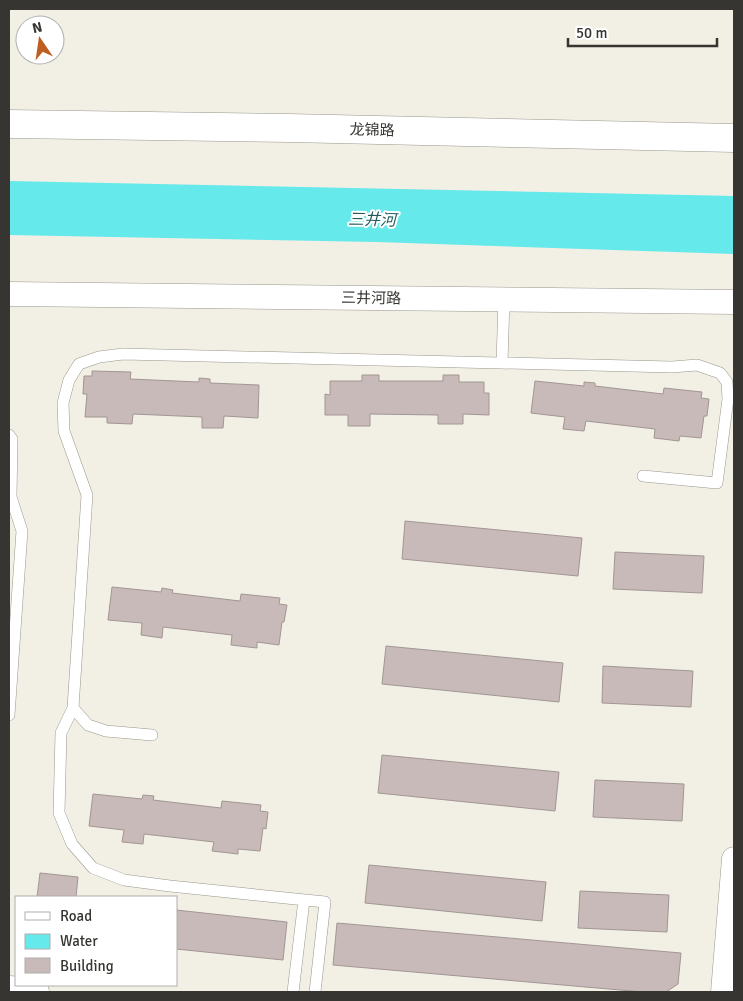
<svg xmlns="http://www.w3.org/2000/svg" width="743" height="1001" font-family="Signika,'Noto Sans SC',sans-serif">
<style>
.water{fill:#65e9eb}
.building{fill:#c7bab9;stroke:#a29695}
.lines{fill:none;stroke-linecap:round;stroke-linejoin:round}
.lane-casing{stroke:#99978d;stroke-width:12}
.street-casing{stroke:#99978d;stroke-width:25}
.secondary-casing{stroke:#99978d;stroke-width:29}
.lane{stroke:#fff;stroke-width:11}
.street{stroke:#fff;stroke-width:24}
.secondary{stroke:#fff;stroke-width:28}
.labels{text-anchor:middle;stroke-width:4;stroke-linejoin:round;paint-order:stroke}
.street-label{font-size:15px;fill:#363531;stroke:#fff}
.water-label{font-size:16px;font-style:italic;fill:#245c5d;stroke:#fff}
</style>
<rect width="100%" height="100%" fill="#f2efe4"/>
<!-- water -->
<path class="water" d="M9,181L734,196V254L377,242L9,235Z"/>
<!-- building -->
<path class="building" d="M92,371L131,372L130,379L199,382V378L210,379V383L259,385L258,418L224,416L223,428H202V417L133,414L132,424L107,423V417H85L87,394H83L84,376H92Z
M362,375H379V381H443V375H459V382H484V393H489V415L463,414V424H438V415L370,414V426H348V415H325V394L330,395V381H362Z
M535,381L584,386V382L595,383V386L663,394L664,388L702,392L701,398L709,399L707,416H704L701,438L680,436L679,441L654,438L655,429L586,421L584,431L563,429L565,417L531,413Z
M405,521L582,538L578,576L402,559Z
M615,552L704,556L702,593L613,589Z
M112,587L161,592L162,588L173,590L172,593L240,601L241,594L280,598L279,604L287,605L284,622H282L279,645L257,642V648L231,645L232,635L163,627L162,638L141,635L142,623L108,620Z
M386,646L563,663L559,702L382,684Z
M603,666L693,671L691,707L602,703Z
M382,755L559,772L555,811L378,793Z
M595,780L684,784L682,821L593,817Z
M93,794L142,799L143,795L154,796L153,800L221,808L222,801L261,805L260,811L268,812L266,829L263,828L260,851L238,849V854L212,851L214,842L144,834L143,844L122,842L124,830L89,826Z
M369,865L546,882L542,921L365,903Z
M40,873L78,877L76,897H37Z
M580,891L669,895L667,932L578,928Z
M176,910L287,922L283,960L176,949Z
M337,923L681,953L678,984L666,992H643L333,965Z"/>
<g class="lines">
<defs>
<path id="lane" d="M502,363L504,299
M9,435L12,439L11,497L22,531L9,715
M73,708L88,725L106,731L152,735
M293,992L304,900
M315,992L325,902L170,886L124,880L93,868L72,844L59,813L61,733L73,708L87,495L64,431L63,403L69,380L79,364L99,357L123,354L672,367L697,365L720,373L727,382L728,399L717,483L643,476"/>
<path id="street" d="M9,294L734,302
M723,992L734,859"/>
<path id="secondary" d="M9,124L289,128L734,138
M9,990L35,992"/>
</defs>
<!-- lane casing -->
<use href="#lane" class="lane-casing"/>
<!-- street casing -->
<use href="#street" class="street-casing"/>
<!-- secondary casing -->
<use href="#secondary" class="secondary-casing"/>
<!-- lane -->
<use href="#lane" class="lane"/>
<!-- street -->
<use href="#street" class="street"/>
<!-- secondary -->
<use href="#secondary" class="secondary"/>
</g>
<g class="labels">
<!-- street labels -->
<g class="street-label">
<text transform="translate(372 130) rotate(1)" y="5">龙锦路</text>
<text transform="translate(371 298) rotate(1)" y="5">三井河路</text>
</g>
<!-- water labels -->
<g class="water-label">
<text transform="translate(372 219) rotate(1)" y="6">三井河</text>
</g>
</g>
<!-- border -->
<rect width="743" height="1001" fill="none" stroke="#363531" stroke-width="20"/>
<!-- legend -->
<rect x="15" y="896" width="162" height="90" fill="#ffffff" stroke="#afaead"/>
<rect x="25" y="912" width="25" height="8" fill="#ffffff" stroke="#afaead"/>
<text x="60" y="921" font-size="15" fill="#363531">Road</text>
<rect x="25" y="934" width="25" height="15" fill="#65e9eb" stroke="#afaead"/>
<text x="60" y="946" font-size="15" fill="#363531">Water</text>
<rect x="25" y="958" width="25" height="15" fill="#c7bab9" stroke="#afaead"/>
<text x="60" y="971" font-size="15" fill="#363531">Building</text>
<!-- north arrow -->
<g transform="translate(40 40) rotate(347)"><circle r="24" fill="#ffffff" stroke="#afaead"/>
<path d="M0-4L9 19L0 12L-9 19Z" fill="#c05e21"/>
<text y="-8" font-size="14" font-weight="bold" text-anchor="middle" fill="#363531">N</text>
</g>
<!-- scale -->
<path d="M568 38v8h149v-8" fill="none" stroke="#363531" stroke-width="2.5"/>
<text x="576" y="38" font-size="15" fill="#363531" stroke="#ffffff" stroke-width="4" paint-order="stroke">50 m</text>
</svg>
